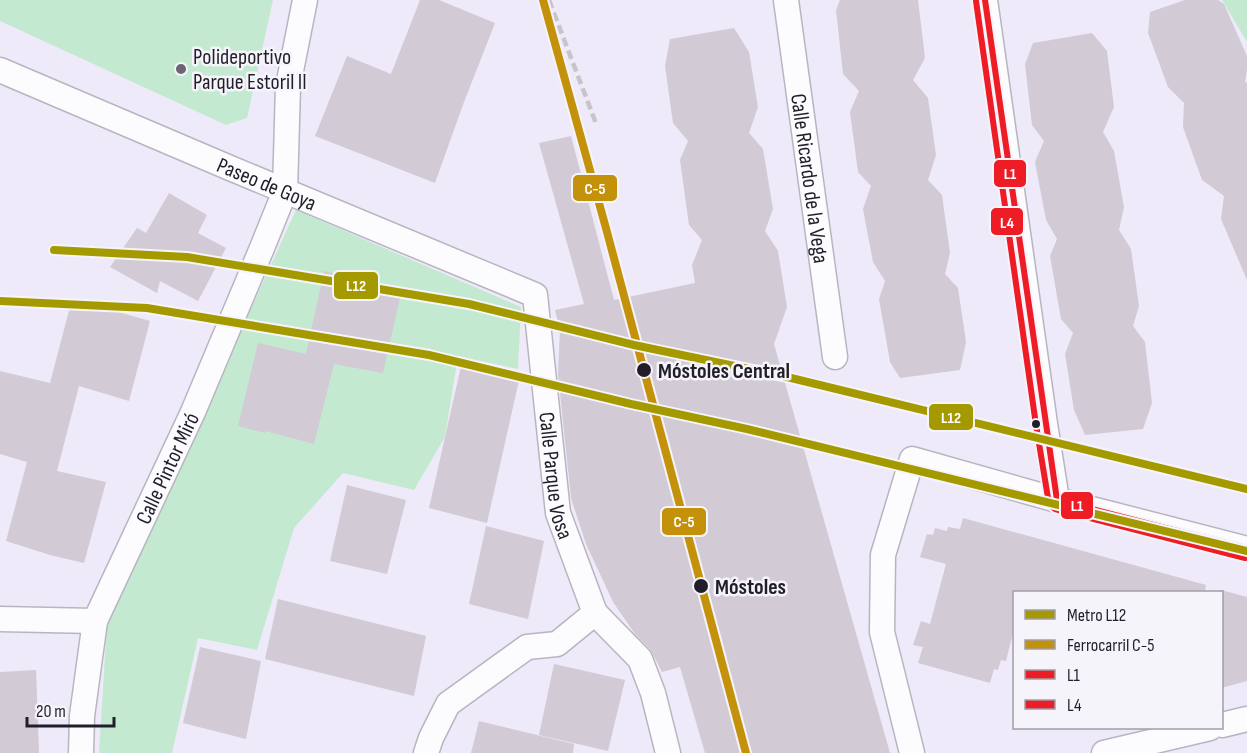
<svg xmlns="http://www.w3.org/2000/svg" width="1247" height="753" font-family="'Sofia Sans Condensed',sans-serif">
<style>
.green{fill:#c3ead0}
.building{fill:#d2cad4}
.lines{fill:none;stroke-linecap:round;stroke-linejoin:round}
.street-casing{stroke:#b8b5c1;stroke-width:27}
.street{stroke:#fcfcfe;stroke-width:24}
.rail{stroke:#c7c5ca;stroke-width:4.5;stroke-dasharray:9 4.5;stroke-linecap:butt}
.bus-1-casing{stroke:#f6f4fb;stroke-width:10}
.bus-2-casing{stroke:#f6f4fb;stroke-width:10}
.bus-1{stroke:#ee1c25;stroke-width:6}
.bus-2{stroke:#ee1c25;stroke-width:6}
.rail-1-casing{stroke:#f6f4fb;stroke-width:12}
.rail-1{stroke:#c4910a;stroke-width:8}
.metro-1-casing{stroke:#f6f4fb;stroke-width:12}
.metro-1{stroke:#a49a00;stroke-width:8}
.poi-dot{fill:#696572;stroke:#f6f4fb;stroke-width:2}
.stop-dot{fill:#211e2a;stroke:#f6f4fb;stroke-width:2}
.labels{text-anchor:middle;stroke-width:5;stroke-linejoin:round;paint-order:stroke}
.poi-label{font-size:22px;fill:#211e2a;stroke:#f6f4fb;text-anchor:start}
.street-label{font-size:22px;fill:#211e2a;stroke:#f6f4fb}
.stop-label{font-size:22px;font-weight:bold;fill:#211e2a;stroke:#f6f4fb;text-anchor:start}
.line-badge{stroke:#f6f4fb;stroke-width:2}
.badge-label{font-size:16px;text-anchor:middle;font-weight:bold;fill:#fff}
</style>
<rect width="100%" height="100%" fill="#eeeaf9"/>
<!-- green -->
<path class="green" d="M0,0H273L247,118L226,125L0,21Z
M1222,0H1247V42Z
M296,210L521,307L518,369L458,356L445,437L414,490L343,473L294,528L257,650L198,638L172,753H99L107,623Z"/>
<!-- building -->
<path class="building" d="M420,0H439L495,23L464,102L435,183L315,136L347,56L391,74Z
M840,0H918L925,58L913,80L928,98L936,155L928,180L942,195L950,253L945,274L958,288L966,342L960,370L900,378L890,362L879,299L885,281L873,262L863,209L871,186L858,172L850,112L859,91L843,74L836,10Z
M1185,0H1218L1224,4L1247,56V69L1245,82L1247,83V280L1221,219L1224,196L1202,180L1183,127L1184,103L1168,87L1148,33L1150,12Z
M734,28L749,52L758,107L749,133L763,149L773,209L765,231L778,251L787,307L774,344L890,753H705L680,667L662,672L650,649L635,634L613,602L586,544L571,498L558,374L560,330L555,310L584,304L539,143L571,136L614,300L695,283L692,265L702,240L689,225L680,160L688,141L673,123L665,66L670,39Z
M1092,33L1107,51L1114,107L1103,132L1114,151L1124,207L1119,230L1131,249L1139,306L1133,326L1145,342L1152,403L1143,429L1085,435L1074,410L1065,354L1073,333L1061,319L1050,256L1057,239L1046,220L1035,162L1044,141L1032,125L1025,64L1033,43Z
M169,193L207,215L198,233L226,248L198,301L160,281L157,293L110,267L137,228L146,233Z
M324,271L402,289L383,373L334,364L314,444L266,431L265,433L238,426L258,343L306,354Z
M72,299L150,321L129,401L79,386L57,471L106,482L84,563L50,555L6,541L27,462L0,454V371L50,383Z
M462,362L520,376L487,523L429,508Z
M347,485L406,500L387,574L330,561Z
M963,518L1206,585L1205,592H1014V629L1006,661L1001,660L998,670L994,669L990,683L918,663L923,647L913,645L921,621L930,624L946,564L920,557L927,534L933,535L935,528L947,531L948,527L960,529Z
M486,526L544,541L528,619L469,604Z
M1221,590L1247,597V681L1221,688Z
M278,599L426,636L414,696L265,659Z
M200,647L261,661L246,739L183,723Z
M554,664L625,680L608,751L539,735Z
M36,670L39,753H0V672Z
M479,721L574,744L573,753H471Z"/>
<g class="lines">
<defs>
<g id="street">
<path id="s1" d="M786,0L835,357"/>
<path d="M985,0L1045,424L1057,500"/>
<path id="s2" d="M0,70L230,168L535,295L558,513L595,613"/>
<path d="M0,619L95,621"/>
<path d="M1222,725L1247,719"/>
<path id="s3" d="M81,753L82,716L95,621L193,412L262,248L285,191L288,86L305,0"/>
<path d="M426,753L431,738L448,704L527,647L557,644L595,613L640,659L653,693L668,753"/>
<path d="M912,753L882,632L883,555L912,459L1057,500L1247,549"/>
<path d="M1104,753L1210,728"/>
</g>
</defs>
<!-- street casing -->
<use href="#street" class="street-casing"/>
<!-- street -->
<use href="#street" class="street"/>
<!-- rail -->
<path class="rail" d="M549,0L597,126"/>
<defs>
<path id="bus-1" d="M985,0L1057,500L1247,549"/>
<path id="bus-2" d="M976,1L1036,425L1049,504L1055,509L1245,558"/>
</defs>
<!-- bus-1 casing -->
<use href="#bus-1" class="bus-1-casing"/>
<!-- bus-2 casing -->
<use href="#bus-2" class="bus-2-casing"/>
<!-- bus-1 -->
<use href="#bus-1" class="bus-1"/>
<!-- bus-2 -->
<use href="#bus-2" class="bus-2"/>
<defs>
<path id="rail-1" d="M543,0L607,232L746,753"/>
</defs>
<!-- rail-1 casing -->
<use href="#rail-1" class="rail-1-casing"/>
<!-- rail-1 -->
<use href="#rail-1" class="rail-1"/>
<defs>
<path id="metro-1" d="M54,250L187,257L469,304L634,345L787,377L1247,489
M0,301L147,308L429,355L631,404L747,429L1247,551"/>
</defs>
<!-- metro-1 casing -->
<use href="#metro-1" class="metro-1-casing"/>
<!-- metro-1 -->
<use href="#metro-1" class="metro-1"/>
</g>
<!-- markers -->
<circle class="poi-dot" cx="181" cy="69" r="6"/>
<g class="stop-dot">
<circle cx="644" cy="370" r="8"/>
<circle cx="1036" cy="424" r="5"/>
<circle cx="701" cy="586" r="8"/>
</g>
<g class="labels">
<!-- poi labels -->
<g class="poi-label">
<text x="193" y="64">Polideportivo<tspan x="193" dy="25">Parque Estoril II</tspan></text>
</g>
<!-- street labels -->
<g class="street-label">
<text dy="8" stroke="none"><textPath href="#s1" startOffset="180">Calle Ricardo de la Vega</textPath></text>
<text dy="8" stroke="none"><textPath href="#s2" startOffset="290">Paseo de Goya</textPath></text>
<text dy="8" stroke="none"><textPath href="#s3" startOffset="302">Calle Pintor Miró</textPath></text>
<text dy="8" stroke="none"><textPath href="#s2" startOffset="762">Calle Parque Vosa</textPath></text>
</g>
<!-- stop labels -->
<g class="stop-label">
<text x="658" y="378">Móstoles Central</text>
<text x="715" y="594">Móstoles</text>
</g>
</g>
<g class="line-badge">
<rect x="993" y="159" width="34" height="29" rx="6" fill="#ee1c25"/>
<rect x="572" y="174" width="46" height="28" rx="6" fill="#c4910a"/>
<rect x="990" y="207" width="34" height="29" rx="6" fill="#ee1c25"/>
<rect x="333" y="271" width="46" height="29" rx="6" fill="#a49a00"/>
<rect x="928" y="403" width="46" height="28" rx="6" fill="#a49a00"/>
<rect x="1060" y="491" width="34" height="29" rx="6" fill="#ee1c25"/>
<rect x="661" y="507" width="46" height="29" rx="6" fill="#c4910a"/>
</g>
<g class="badge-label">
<text x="1010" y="179">L1</text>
<text x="595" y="194">C-5</text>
<text x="1007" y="228">L4</text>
<text x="356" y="291">L12</text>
<text x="951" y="423">L12</text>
<text x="1077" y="511">L1</text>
<text x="684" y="527">C-5</text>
</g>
<!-- legend -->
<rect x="1013" y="591" width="210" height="138" fill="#f6f4fb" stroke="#a19ea7" stroke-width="1.5"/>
<rect x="1025" y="610" width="30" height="9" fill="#a49a00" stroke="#a19ea7" stroke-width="1.5"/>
<text x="1067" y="621" font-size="18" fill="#211e2a">Metro L12</text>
<rect x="1025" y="640" width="30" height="9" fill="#c4910a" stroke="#a19ea7" stroke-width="1.5"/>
<text x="1067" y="651" font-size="18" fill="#211e2a">Ferrocarril C-5</text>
<rect x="1025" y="670" width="30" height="9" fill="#ee1c25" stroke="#a19ea7" stroke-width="1.5"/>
<text x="1067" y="681" font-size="18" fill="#211e2a">L1</text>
<rect x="1025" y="700" width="30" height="9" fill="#ee1c25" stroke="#a19ea7" stroke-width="1.5"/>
<text x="1067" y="711" font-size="18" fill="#211e2a">L4</text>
<!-- scale -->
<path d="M27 717v9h87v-9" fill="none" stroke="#211e2a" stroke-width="3"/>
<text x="36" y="717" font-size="18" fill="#211e2a" stroke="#f6f4fb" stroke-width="4.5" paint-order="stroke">20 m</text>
</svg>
